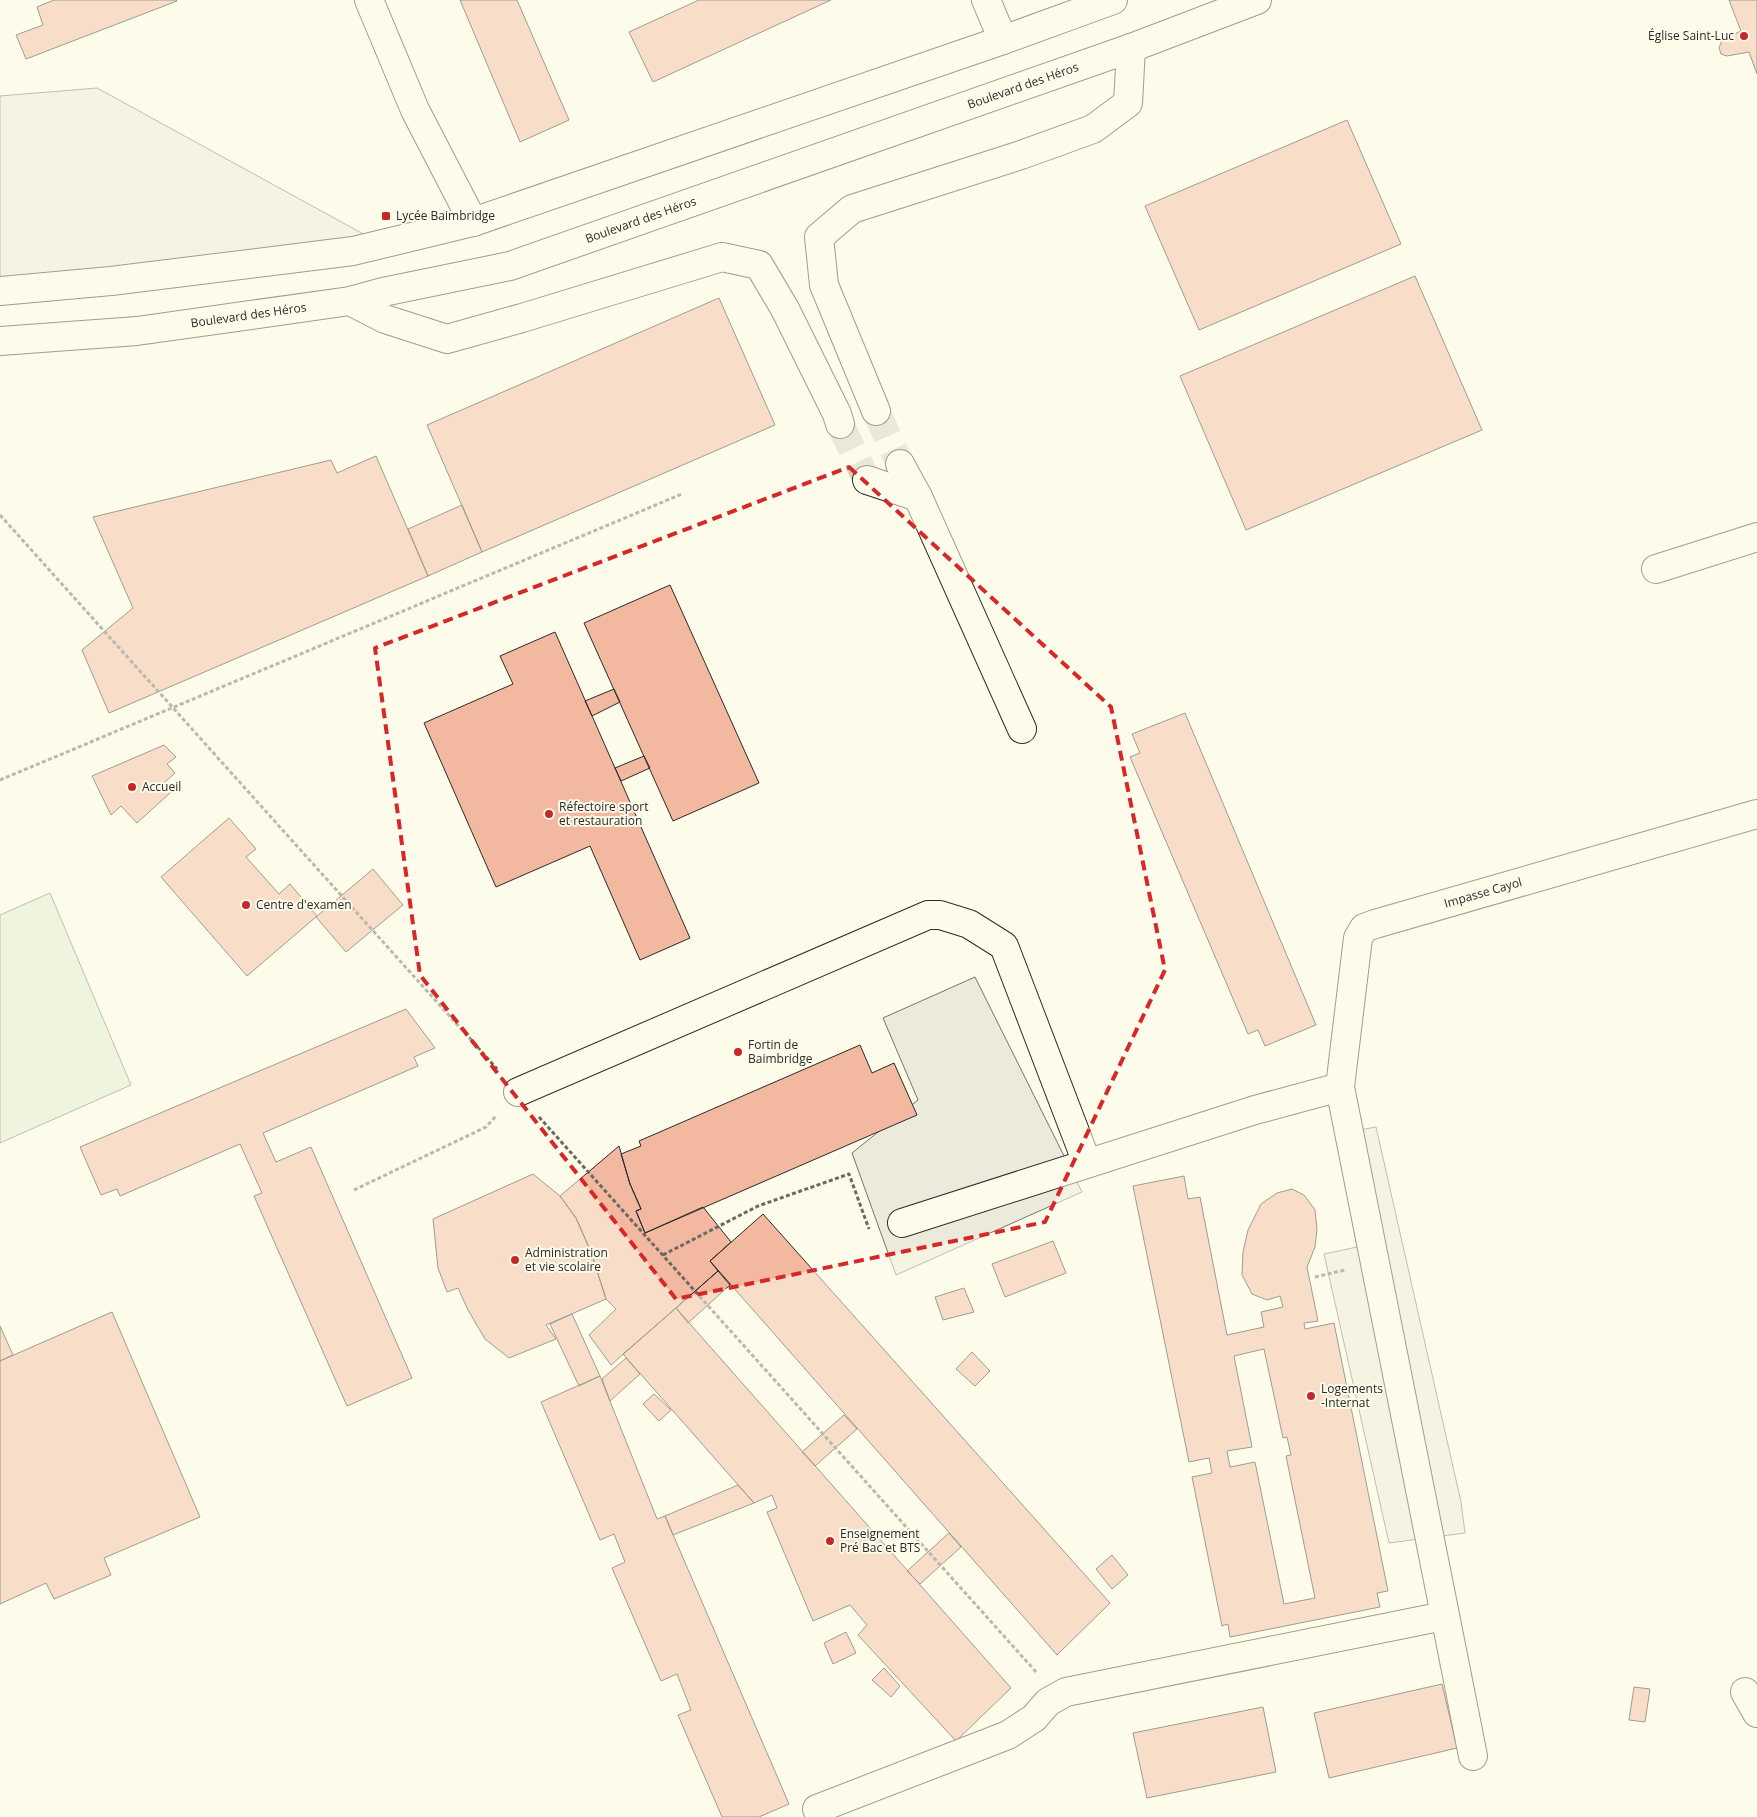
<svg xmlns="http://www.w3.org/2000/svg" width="1757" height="1817" font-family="'Open Sans',sans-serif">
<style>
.green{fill:#deebd1;stroke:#74746e}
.parking{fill:#eceadb;stroke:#74746e}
.building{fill:#f2b8a0;stroke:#2b2b2b;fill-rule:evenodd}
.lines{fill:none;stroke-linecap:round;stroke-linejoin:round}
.minor-tunnel{stroke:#d3d1c4;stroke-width:28;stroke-dasharray:28 14;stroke-linecap:butt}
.minor-casing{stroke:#2b2b2b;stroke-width:30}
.highway-casing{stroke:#2b2b2b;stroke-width:30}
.path{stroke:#6a6964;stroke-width:3;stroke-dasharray:4 2.5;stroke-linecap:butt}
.minor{stroke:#fdfbea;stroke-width:28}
.highway{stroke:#fdfbea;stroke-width:28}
.marked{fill:none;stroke:#d62828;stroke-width:4;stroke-dasharray:10 6;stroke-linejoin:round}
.poi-dot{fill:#c62828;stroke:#fdfbea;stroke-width:2}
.labels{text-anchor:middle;stroke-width:4;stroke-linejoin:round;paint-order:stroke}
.poi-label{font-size:12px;fill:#2b2b2b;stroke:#fdfbea;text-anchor:start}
.street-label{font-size:12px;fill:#2b2b2b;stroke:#fdfbea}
</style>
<rect width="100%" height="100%" fill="#fdfbea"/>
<!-- green -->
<path class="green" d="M50,893L131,1085L0,1143V915Z"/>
<!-- parking -->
<path class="parking" d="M97,88L387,247L0,291V96Z
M975,977L1082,1192L896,1275L852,1153L918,1100L883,1018Z
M1376,1127L1461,1502L1465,1533L1389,1543L1324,1254L1357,1247L1337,1134Z"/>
<!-- building -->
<path class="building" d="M54,0H176L177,1L26,59L16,35L43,25L37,7Z
M460,0H517L569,120L520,142Z
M699,0H831L653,82L629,32Z
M1729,0H1757V74L1749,52L1727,56L1721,54L1719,48L1722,40L1741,31Z
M1347,120L1401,244L1199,330L1145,206Z
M1415,276L1482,430L1246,530L1180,376Z
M719,298L775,425L482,552L427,425Z
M376,456L428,576L109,713L82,650L133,608L93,517L331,460L337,473Z
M462,505L482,552L428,576L408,529Z
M670,585L759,783L673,821L584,623Z
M555,632L690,938L640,960L590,846L496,887L424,723L513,684L500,656Z
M614,689L620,702L592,716L585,701Z
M1185,713L1316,1025L1265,1046L1258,1030L1248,1034L1130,757L1140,753L1132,734Z
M164,745L176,757L167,764L175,773L164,783L171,792L137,823L121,806L111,815L92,776Z
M644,756L650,768L621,781L615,768Z
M229,818L256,849L246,857L279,894L290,884L317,916L247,976L161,877Z
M373,869L403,905L346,952L316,917Z
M406,1009L435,1048L414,1057L418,1066L263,1133L276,1162L311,1147L412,1378L347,1406L254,1196L262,1193L240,1144L120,1196L117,1189L101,1195L80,1147Z
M860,1045L872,1073L894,1063L917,1115L645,1233L636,1211L641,1209L630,1184L621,1154L641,1146L639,1141Z
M619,1146L630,1184L641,1209L636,1211L645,1233L703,1207L731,1242L710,1261L718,1271L611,1365L589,1335L616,1309L606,1299L591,1252L576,1218L560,1196Z
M533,1174L560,1196L576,1218L591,1252L606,1299L546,1325L556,1339L509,1358L485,1339L468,1310L458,1288L447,1292L438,1268L433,1219Z
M1184,1176L1188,1199L1200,1197L1227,1335L1264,1327L1261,1312L1283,1307L1280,1296L1267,1300L1252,1294L1242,1275L1243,1252L1248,1230L1261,1204L1277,1193L1292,1189L1304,1195L1315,1210L1317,1229L1315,1247L1307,1267L1318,1321L1304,1323L1305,1329L1334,1323L1388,1591L1377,1593L1380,1607L1230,1637L1228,1624L1222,1626L1192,1477L1212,1473L1209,1458L1189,1462L1133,1186ZM1264,1349L1283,1438L1287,1437L1291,1455L1286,1456L1315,1598L1284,1604L1255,1462L1230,1467L1227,1451L1252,1447L1234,1356Z
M763,1214L1110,1603L1057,1655L710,1261Z
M1053,1241L1066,1273L1005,1297L992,1264Z
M718,1271L730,1285L688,1323L676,1308Z
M964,1288L974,1312L943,1320L935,1297Z
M676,1308L1011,1688L956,1741L858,1635L867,1625L850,1605L813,1621L767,1512L777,1508L772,1495L754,1503L623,1354Z
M112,1312L200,1517L104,1558L111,1575L54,1599L46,1583L0,1604V1361Z
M572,1314L600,1376L579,1386L550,1324Z
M0,1326L13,1355L0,1361Z
M972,1352L990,1371L975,1386L956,1369Z
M626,1358L640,1374L610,1401L602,1379Z
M600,1376L657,1519L665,1516L789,1804L759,1817H722L678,1715L691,1710L677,1674L661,1681L612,1568L625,1562L614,1534L600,1540L541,1402Z
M654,1394L671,1410L659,1421L643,1404Z
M844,1415L857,1429L815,1466L802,1452Z
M738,1485L754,1503L673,1535L665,1516Z
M949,1533L961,1547L920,1584L907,1571Z
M1112,1555L1128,1575L1112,1589L1096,1569Z
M846,1632L856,1653L833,1664L824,1643Z
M884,1668L900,1686L891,1697L872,1680Z
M1442,1684L1457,1748L1329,1778L1314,1713Z
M1634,1687L1650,1689L1645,1722L1629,1720Z
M1263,1707L1276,1772L1147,1798L1133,1733Z"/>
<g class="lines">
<!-- minor-tunnel -->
<path class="minor-tunnel" d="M876,411L900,464
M840,424L867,480"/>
<defs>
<g id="minor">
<path d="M369,0L415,110L473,222"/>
<path d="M986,0L1003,40"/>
<path d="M350,301L385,319L447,339L522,318L722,257L759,265L785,309L837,414L840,424"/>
<path d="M876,411L824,285L819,237L852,209L1021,155L1093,129L1128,103L1131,48"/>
<path d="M900,464L918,497L1022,729"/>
<path d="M867,480L918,497"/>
<path d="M1656,569L1757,537"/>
<path d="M518,1092L928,915H940L969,924L1004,946L1087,1163"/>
<path d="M902,1223L1255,1110L1340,1087"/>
<path d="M1745,1692L1757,1713"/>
<path id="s1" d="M1473,1756L1340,1087L1358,938L1364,928L1375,924L1757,814"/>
<path d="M817,1809L1008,1735L1034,1718L1048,1702L1066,1692L1444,1616"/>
</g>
<g id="highway">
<path d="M0,291L111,281L353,251L473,222L1003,40L1113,0"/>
<path id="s2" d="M0,341L137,331L350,301L383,292L510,266L1131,48L1257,0"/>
</g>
</defs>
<!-- minor casing -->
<use href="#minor" class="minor-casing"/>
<!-- highway casing -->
<use href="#highway" class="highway-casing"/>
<!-- path -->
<path class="path" d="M0,515L497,1069
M0,780L682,494
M539,1117L1037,1673
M354,1190L486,1127L497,1115
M663,1255L758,1206L849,1174L869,1229
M1315,1277L1345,1270"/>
<!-- minor -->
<use href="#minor" class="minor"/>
<!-- highway -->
<use href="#highway" class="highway"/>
</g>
<!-- marked area -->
<path d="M0 0H1757V1817H0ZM849,467L1111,707L1165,970L1045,1222L676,1299L420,975L375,648Z" fill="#fdfbea" fill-opacity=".55" fill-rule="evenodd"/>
<path class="marked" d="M849,467L1111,707L1165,970L1045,1222L676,1299L420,975L375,648Z"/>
<!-- markers -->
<g class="poi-dot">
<circle cx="1744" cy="36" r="5"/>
<rect x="381" y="211" width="10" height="10" rx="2.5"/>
<circle cx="132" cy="787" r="5"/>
<circle cx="549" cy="814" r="5"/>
<circle cx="246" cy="905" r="5"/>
<circle cx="738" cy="1052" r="5"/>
<circle cx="515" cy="1260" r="5"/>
<circle cx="1311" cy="1396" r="5"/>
<circle cx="830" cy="1541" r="5"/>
</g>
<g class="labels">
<!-- poi labels -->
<g class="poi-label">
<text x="1734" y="40" text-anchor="end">Église Saint-Luc</text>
<text x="396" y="220">Lycée Baimbridge</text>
<text x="142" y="791">Accueil</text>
<text x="559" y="811">Réfectoire sport<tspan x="559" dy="14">et restauration</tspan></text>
<text x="256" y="909">Centre d'examen</text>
<text x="748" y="1049">Fortin de<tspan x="748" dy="14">Baimbridge</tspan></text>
<text x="525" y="1257">Administration<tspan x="525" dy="14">et vie scolaire</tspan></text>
<text x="1321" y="1393">Logements<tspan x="1321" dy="14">-Internat</tspan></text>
<text x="840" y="1538">Enseignement<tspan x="840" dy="14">Pré Bac et BTS</tspan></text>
</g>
<!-- street labels -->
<g class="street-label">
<text dy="4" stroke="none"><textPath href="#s2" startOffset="1060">Boulevard des Héros</textPath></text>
<text dy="4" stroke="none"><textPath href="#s2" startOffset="655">Boulevard des Héros</textPath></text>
<text dy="4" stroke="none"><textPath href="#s2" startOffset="250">Boulevard des Héros</textPath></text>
<text dy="4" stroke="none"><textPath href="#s1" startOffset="968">Impasse Cayol</textPath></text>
</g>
</g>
</svg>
